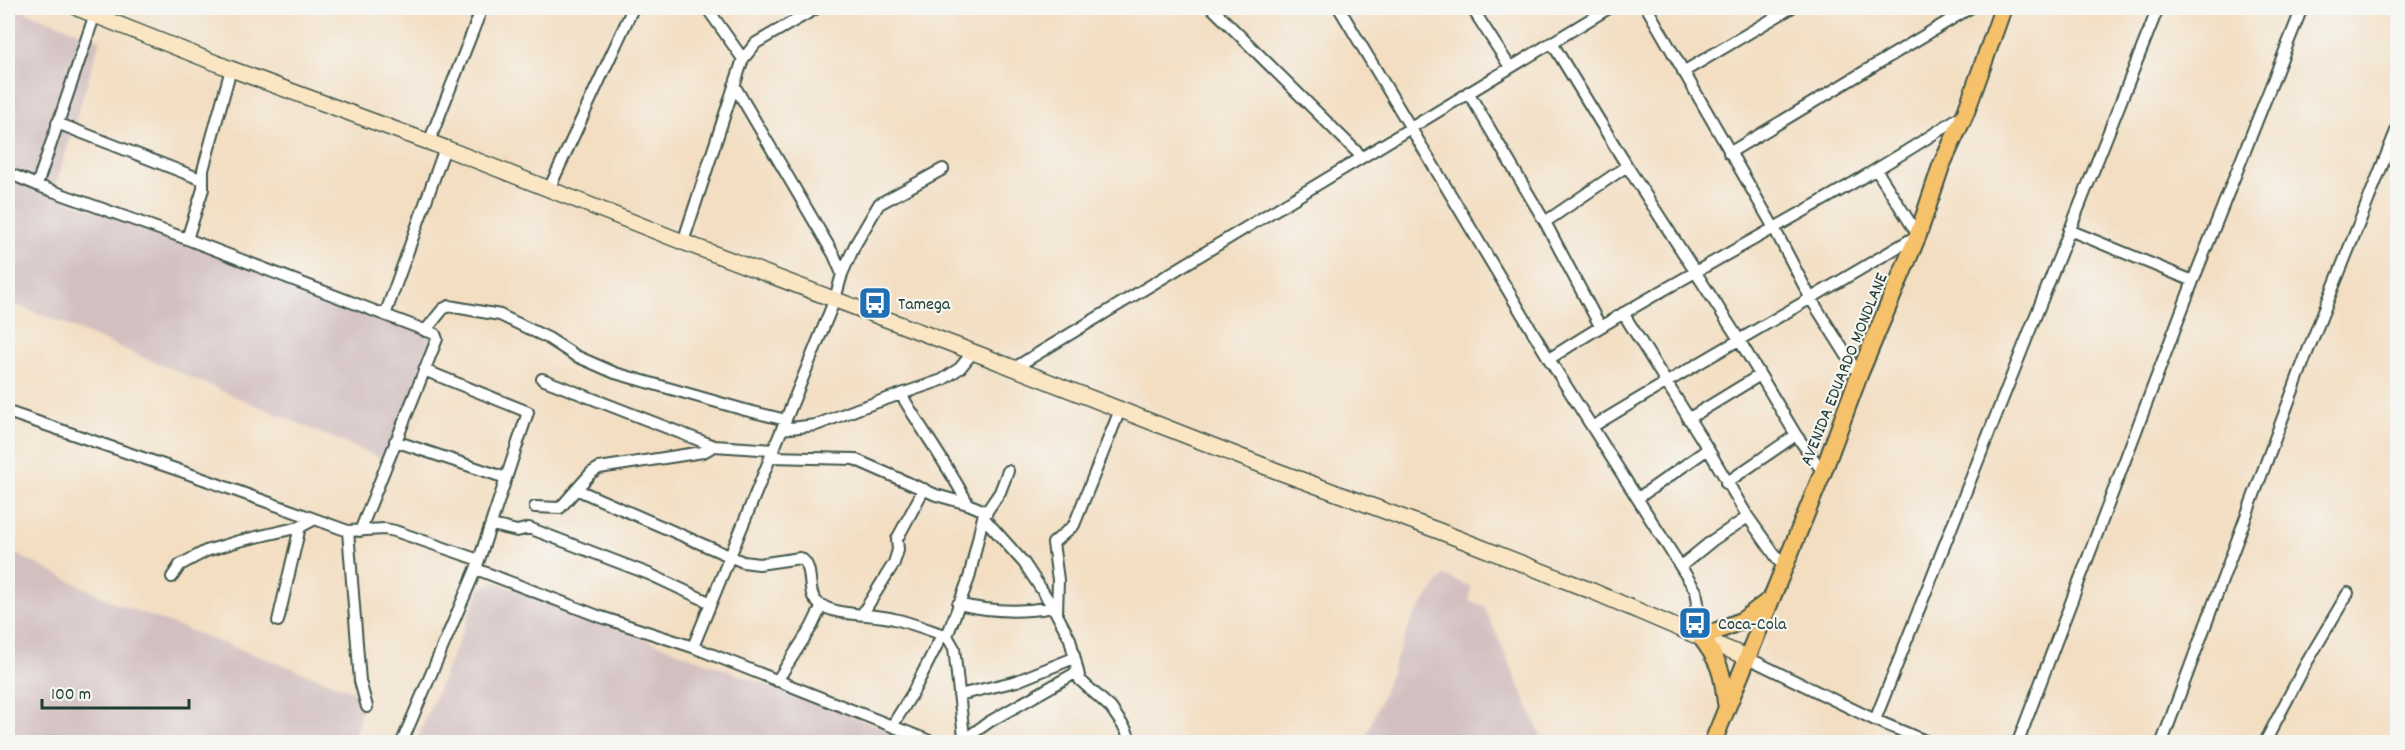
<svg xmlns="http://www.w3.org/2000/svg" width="2405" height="750" font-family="Dekko,sans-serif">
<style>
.industrial{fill:#d2bfc0}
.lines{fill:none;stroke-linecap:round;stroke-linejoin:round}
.minor-casing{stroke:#3f5549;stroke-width:14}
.secondary-casing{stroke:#3f5549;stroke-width:18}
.primary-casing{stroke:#3f5549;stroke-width:20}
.minor{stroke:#fff;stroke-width:10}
.secondary{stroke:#fbe6c4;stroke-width:15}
.primary{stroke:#f5c16b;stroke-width:16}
.labels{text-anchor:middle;stroke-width:4.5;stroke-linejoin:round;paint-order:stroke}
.poi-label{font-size:18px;fill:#1f3d34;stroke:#f6f6f2;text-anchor:start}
.street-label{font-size:18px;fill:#1f3d34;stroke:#f6f6f2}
</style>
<rect width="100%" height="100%" fill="#f6f6f2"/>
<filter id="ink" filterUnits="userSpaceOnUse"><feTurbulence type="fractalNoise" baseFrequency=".0167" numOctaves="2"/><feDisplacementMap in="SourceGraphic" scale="12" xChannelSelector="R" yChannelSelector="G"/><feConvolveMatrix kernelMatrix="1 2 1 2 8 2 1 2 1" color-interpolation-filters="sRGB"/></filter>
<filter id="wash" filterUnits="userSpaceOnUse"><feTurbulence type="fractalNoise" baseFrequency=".008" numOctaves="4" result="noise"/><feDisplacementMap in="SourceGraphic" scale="24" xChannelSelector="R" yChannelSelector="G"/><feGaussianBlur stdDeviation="1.35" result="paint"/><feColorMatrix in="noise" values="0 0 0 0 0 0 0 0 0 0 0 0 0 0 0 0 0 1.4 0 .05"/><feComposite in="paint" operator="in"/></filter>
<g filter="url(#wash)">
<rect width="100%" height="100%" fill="#f3dec2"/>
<!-- industrial -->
<path class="industrial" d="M8,8H16L100,40L53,195L440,339L394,464L48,317L8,302Z
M8,550L115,603L364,695L355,742H8Z
M1444,575L1471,587L1469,600L1484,606L1543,740L1542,742H1364L1411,621Z
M494,581L678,652L922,742H416L480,589Z"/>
</g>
<g filter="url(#ink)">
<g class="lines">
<defs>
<path id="minor" d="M707,8L743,59
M1212,8L1362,157
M1339,8L1549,359L1696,591L1698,603L1686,631
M1472,8L1510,67
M1647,8L1774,228L1811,299L1859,375
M95,14L37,185L47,189L187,239L385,315L445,148
M1552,43L1627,166L1738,338L1796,435L1823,472
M1683,72L1791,8
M1468,92L1545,222L1600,326
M57,123L203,180
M429,142L482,8
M1729,153L1970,8
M8,173L37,185
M549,189L633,8
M1545,222L1627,166
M2069,230L2193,281
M187,239L203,189V170L231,69
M683,242L743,59L756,43L817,8
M842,274L855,245L879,204L943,169
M1623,313L1708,449L1748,517L1784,568
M425,331L443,309L449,306L500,315L548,338L576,356L615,373L745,410L786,420
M1549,359C1684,272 1830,204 1964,114
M1014,368L1609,8
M542,379L714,446L774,450
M901,394C922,431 948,465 968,504
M8,412L181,471L348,531L385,529L395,531L479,560
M1688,419L1760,375
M1592,427C1700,361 1810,300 1918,235L1877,171
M782,429L816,425L860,408L942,380L960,368L973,352
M395,441L506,478
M771,457L854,459L936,495L968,504L987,512
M1726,483L1796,435
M578,490L743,562L759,564L800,558C816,566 805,594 818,603C836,617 872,613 894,619C912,623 929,630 947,636L954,648L964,737
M1638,498L1708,449
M535,507L560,508L591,473L599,468L703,452L714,446
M983,517L1024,563L1053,607L1070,639L1080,680L1111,708L1126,730L1131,742
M492,525L517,531L529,528L649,574L711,603
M348,531L360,681L367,707
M360,531L437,339L435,334L385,315
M1681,566L1713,540L1748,517
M476,569L598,616L693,647L932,742
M172,577L180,565L206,551L239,541L300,527L313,520
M958,604C991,612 1020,613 1053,607
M863,613L894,563L898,550L897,539L924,489
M1057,613L1058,580L1053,543L1074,525L1120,410
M278,621L300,527
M947,636L969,578L983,517L1000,492L1008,471
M693,647L835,299L842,274L834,255L734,85
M1746,657L1875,720L1928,742
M777,681L812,626L822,605
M959,695L1017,681L1074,658
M1875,720L2158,8
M892,726L912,694L942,635
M962,741L989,722L1077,672
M402,742L476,569L528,412L424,370
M2018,742L2193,281L2302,8
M2162,742L2305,358L2398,126
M2265,742L2307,662L2348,593"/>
<path id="secondary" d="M77,8L231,69L445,148L683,242L973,352L1277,471L1439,531L1592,591L1746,657"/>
<path id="primary" d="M1700,636C1719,660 1723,673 1726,703
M1703,637L1743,620L1767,602
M1713,742L1823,472L1859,375L1918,235L1941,166L1966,112L2003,8"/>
</defs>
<!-- minor casing -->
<use href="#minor" class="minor-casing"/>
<!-- secondary casing -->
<use href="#secondary" class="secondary-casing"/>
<!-- primary casing -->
<use href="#primary" class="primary-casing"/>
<!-- minor -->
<use href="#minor" class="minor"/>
<!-- secondary -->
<use href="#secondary" class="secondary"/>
<!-- primary -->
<use href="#primary" class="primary"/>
</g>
</g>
<!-- icons -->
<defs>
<symbol id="bus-square" viewBox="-11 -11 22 22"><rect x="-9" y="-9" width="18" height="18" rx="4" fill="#1f6fb2" stroke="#f6f6f2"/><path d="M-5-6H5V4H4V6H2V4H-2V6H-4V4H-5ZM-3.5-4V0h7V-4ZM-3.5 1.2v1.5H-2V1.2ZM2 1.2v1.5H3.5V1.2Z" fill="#fff"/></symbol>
</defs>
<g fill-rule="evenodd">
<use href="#bus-square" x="856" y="284" width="38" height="38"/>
<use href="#bus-square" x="1676" y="604" width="38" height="38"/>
</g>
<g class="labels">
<!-- poi labels -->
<g class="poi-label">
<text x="898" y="309">Tamega</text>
<text x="1718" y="629">Coca-Cola</text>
</g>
<!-- street labels -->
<g class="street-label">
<text transform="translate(1843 369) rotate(-68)" y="6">AVENIDA EDUARDO MONDLANE</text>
</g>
</g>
<!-- margin -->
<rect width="2405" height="750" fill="none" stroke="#f6f6f2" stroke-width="30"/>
<!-- scale -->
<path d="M42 699v9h147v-9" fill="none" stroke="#1f3d34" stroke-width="3"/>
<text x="51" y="699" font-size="18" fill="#1f3d34" stroke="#f6f6f2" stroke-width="4.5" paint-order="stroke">100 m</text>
</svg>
